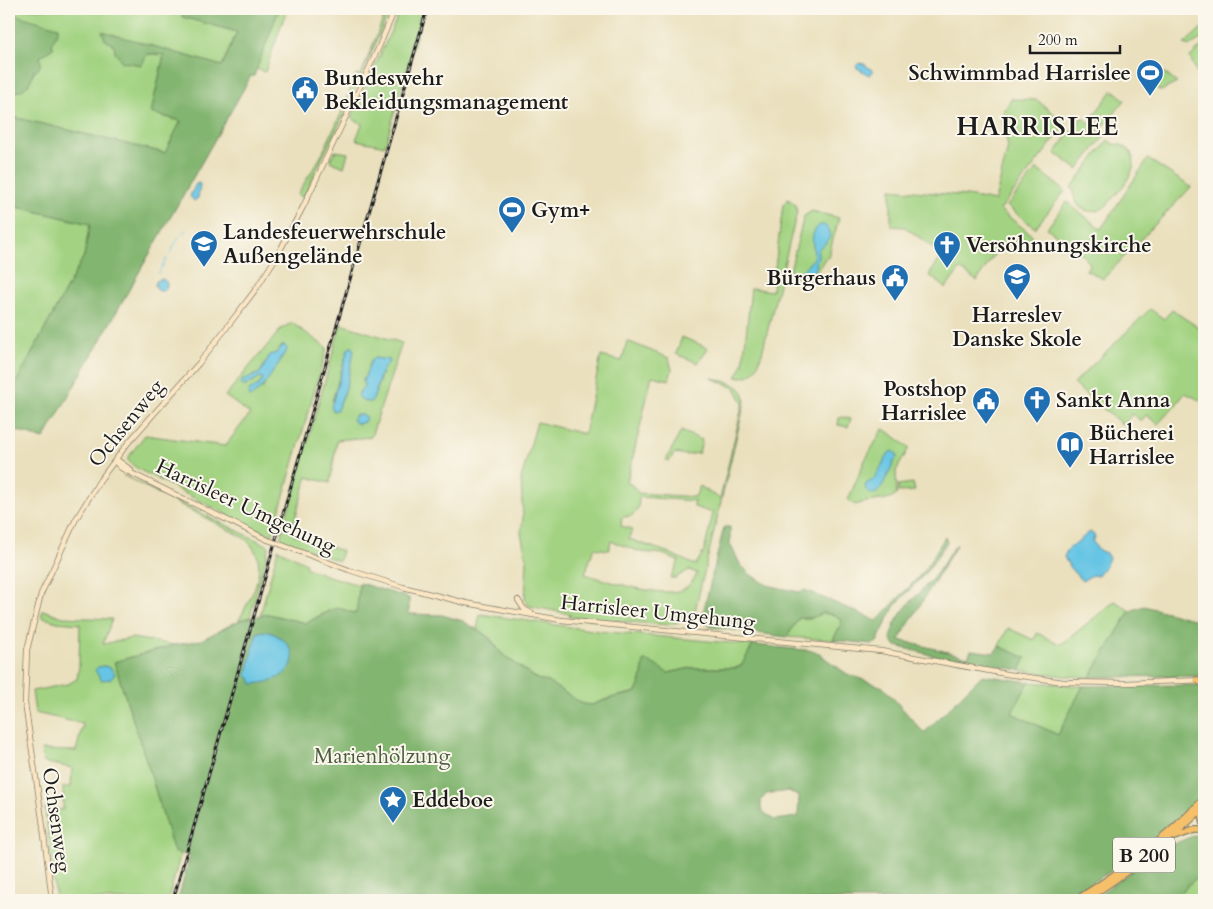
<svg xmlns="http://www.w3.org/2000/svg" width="1213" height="909" font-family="Cardo,serif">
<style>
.green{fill:#a3d382;stroke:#60784f;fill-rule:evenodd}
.forest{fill:#82b570;stroke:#4f6846;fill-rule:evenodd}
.water{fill:#66c5e4;stroke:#417080}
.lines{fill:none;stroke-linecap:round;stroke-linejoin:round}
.stream{stroke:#66c5e4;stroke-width:1}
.secondary-casing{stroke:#837e6c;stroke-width:6}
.trunk-casing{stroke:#837e6c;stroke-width:8}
.secondary{stroke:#fbe6c4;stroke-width:4.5}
.trunk{stroke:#f6c06b;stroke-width:5.5}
.rail-casing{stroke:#1c1c1c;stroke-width:3}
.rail{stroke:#fbf7ec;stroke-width:1;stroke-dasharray:4;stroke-linecap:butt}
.secondary-bridge-casing{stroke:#837e6c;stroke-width:6;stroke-linecap:butt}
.secondary-bridge{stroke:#fbe6c4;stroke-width:4.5}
.labels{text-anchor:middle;stroke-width:4;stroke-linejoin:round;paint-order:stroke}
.shield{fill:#fbf7ec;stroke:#5f5e5a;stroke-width:1}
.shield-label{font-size:20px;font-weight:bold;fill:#1c1c1c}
.poi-label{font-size:21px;font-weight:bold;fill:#1c1c1c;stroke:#fbf7ec;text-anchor:start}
.street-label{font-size:21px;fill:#1c1c1c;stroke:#fbf7ec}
.park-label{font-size:21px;fill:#4b5c40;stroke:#fbf7ec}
.district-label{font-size:26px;font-weight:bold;letter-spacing:1px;fill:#1c1c1c;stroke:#fbf7ec}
</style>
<rect width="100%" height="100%" fill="#fbf7ec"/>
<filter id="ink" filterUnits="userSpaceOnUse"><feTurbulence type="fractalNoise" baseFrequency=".02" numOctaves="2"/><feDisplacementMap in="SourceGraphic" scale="10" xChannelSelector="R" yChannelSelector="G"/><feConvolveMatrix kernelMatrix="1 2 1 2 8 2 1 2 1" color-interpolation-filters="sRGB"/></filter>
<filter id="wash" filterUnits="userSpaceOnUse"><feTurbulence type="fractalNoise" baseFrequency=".0096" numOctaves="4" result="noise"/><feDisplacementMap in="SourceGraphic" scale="20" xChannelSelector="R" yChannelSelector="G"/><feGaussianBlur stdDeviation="1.12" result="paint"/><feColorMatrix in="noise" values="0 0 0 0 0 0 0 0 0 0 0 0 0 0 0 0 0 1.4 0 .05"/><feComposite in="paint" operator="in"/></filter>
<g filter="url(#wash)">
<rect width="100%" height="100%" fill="#eae0bd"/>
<!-- green -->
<path class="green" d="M9,9H184L183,17L237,32L222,66L103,32L146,54H164L151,113L181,121L165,153L9,116V93H14L33,74L40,57L53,48L52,42L55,39L9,17V22Z
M279,9H287L265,72L256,69Z
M387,9H391L341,121L303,197L297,195L320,158L341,114L356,74L361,75Z
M401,9H410L423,12L385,146L356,140L362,124L351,118Z
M1204,26V37L1189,46L1184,44Z
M1204,44V70L1197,74L1190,57Z
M1162,71L1177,83L1161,91L1150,84L1146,77Z
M1113,90L1125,100L1105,125L1093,116Z
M1011,99L1037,100L1066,124L1000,210L1032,235V239L1000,246L977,281L960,269L946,288L929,275L943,255L905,227L891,226V189L967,196L995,201L1008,147L1001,116Z
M1082,117L1105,135L1078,170L1055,153Z
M1108,140L1113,144C1120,144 1126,146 1130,151C1144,168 1116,194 1105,207C1091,217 1072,209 1074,190L1071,188Z
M335,151L348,153L344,167L330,161Z
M1148,159L1191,187L1103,279L1086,270L1090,264L1083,255L1047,228L1067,202L1101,229Z
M1037,169L1065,191L1035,228L1007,206Z
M788,199L795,204L797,212L762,353C756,369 756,378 736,377L743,364L751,288L772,291L783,205Z
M9,205L90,224L84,256L9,396Z
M812,211L839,218L828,258L826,257L809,284L802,282L799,278L789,275L804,216Z
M1150,309L1164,319L1172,310L1204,331V402L1185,393L1172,410L1170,411L1158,424L1146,415L1141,421L1132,414L1123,425L1073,384Z
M292,323L327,348L272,536C235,519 198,501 162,481C151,475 135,470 127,459L145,435L225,446L250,414L225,396L282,328ZM283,345V356L281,357V360L266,381L263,388L248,392L260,384L263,378L260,377L245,386V379L260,373L270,355L276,353Z
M341,324L402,343L371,437L337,440L330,483L307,477L291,533L342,551L339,561L280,539ZM348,349C349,366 349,392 337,407L332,401ZM374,358L386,360L373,400L359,392L364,387L363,380C368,373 368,362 374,358Z
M682,337L708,348L698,363L676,354Z
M627,341L669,358L672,370L669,380L652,376L651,380L627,482L634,487L638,493L695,497L700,486L720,499L743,403L735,388L711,378H713C727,382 745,384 745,401L694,615L689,619L668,625L569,617L570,614L529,606L525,600L527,561L521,533L523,519L521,479L537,422L584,434L601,356L622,361ZM639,497L694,501V507L713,513L704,552L695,565L667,552L629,539L632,529L621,526L622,517C636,517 639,511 639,497ZM611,541L641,552L663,554L679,561L670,578H675L689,570L697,573C693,582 687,589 678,591C656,596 607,581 585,574L594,548L609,550Z
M843,417L851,419L848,427L838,425L839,418Z
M883,429L889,432L909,448L896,471L897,494C885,503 869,499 855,505L848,500L865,460Z
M681,431L702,440L699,453L686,455L675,453L669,461L666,460Z
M123,475L269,546L250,617L239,620C253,593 273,561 244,538Z
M913,483L915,491L899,492L898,485Z
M278,549L306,563L305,567L325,575L359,585L357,614L339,608L328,611L306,623L268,614L260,616Z
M1115,601L1130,611L1090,677L1063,676L1020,670L1026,658L999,646L1008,628L1034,640L1037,633L1060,644L1063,643Z
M43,610L63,617L112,619L103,644L132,638L175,645L114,662L149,769L174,852L181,853L168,900H56L45,808L63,810V787H71L72,768L43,762L41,750L76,751L83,724L35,713L32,691L68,684L77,679L79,666L80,624L57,622L41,617Z
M820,613L835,615L843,621L833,640L787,637L799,618H812Z
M480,614L598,631L753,645L741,666L735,668H691L668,673L662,670L641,681L636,692L607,699L592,705L583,704L546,681L537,679L501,653L491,639L477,629Z
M1029,682L1083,686L1058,735L1011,713Z
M1204,871V900H1172Z"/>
<!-- forest -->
<path class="forest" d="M184,9H279L254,76H251L44,439L9,428V396L84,256L90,224L9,205V116L165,153L181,121L151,113L164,55L147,54L142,65L122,62L115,52L114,45L105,40L102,31L222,66L237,32L182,17Z
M12,14L58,27V32L52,42L53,48L40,57L41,64L37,71L34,70C30,86 26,91 9,93V45L10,43L9,41V17Z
M724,527H730V544L740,564L751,575L767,585L798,592L805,590L877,621L924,571L945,537L947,542L928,570L894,607L877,642L873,644L833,640L842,621L835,615L823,613L812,618H799L787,637L711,627L704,619L703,613Z
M957,544L899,640L968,657L971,650L994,653L999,646L1026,658L1020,670L935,656L896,646L891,640C892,613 922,593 937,573C944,564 949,552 957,544Z
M360,583L409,598V614L442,615L463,621L487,636L501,653L536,679L546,681L583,704L592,705L614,697L631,694L636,692L641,681L644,661L650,662L668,673L691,668H735L741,666L753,645L815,651L847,674L883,687L924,733L982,675L1029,682L1012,713L1058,735L1083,686L1203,685H1204V792C1167,840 1114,870 1062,900H178L190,856L174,852L149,769L114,662L175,645L201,640L240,620L268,614L306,623L334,609L339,608L356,614ZM789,791L799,797L798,817L774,820L761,810V801L766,794Z
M1144,606L1204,622V676L1090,677L1130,611Z
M1201,834H1204V871L1172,900H1091C1122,879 1165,842 1201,834Z"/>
<!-- water -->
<path class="water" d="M859,63L864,64L872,70V73L869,75L857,68L856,66Z
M199,183L200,185L198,198L194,201L190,196L196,184Z
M820,225H824L829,229C833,239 825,244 818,249V259L816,262L817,265L811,280L804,281C795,270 808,267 814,258C815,245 807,235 820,225Z
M155 285a6 6 0 1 1 12 0a6 6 0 1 1-12 0Z
M284,345L287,348L286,353L281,357V360C271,374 265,387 251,397H249L248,392L260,384L263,378L260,377L245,386L241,385L242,381L260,373L270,355L276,353Z
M352,346L354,351L345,391L337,410L333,411L331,407L348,349Z
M374,358L390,360C388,365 382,369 381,374C377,383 377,394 371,402C364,402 360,401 358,394L364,387L363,380C368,373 368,362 374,358Z
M355,415H363L367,417L364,422L358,424L352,420Z
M892,451L897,454V457C891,466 883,489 875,494L869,493L865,488L866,484L874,479L889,453Z
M1090,532L1094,535L1095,538L1092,540L1098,550L1106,553L1109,558L1106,565L1097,576L1092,575L1082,581L1070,568L1064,557L1067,550Z
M263,631C281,632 304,654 287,671C278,681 265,683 252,684L250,678L246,676L257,633Z
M104,666L111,668L115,674L111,679L101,680L95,670L98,667Z"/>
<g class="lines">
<!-- stream -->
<path class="stream" d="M181,234L188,229
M170,253L179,237
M158,274L167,258"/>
</g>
</g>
<g filter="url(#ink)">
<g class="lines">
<defs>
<path id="secondary" d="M116,459L117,464L121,468L268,540
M116,459L131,470
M282,545L349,570L403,587L466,603L561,620L881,651L1006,674L1064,682L1125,683L1204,680
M518,600L524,609L531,613
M52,900L42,819L25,703L27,650L41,594L76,519L100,480L128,443L199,363L224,331L256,289L277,256L303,207L378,49L395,9"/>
<path id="trunk" d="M1197,680L1204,684
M1204,809L1202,814L1204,824
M1175,837L1194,830H1204
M1076,900C1125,869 1163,841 1204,799
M1085,900C1128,872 1168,843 1204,807"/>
</defs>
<!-- secondary casing -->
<use href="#secondary" class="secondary-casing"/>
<!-- trunk casing -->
<use href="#trunk" class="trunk-casing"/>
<!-- secondary -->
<use href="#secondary" class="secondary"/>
<!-- trunk -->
<use href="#trunk" class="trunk"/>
<defs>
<path id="rail" d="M173,900L427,9"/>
</defs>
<!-- rail casing -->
<use href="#rail" class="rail-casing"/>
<!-- rail -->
<use href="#rail" class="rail"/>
<defs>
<path id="secondary-bridge" d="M268,540L282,545"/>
</defs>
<!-- secondary-bridge casing -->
<use href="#secondary-bridge" class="secondary-bridge-casing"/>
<!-- secondary-bridge -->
<use href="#secondary-bridge" class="secondary-bridge"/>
</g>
</g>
<!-- icons -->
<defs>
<symbol id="stadium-pin" viewBox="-11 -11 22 30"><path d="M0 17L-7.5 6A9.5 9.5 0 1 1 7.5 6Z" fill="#1f6fb2" stroke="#fbf7ec"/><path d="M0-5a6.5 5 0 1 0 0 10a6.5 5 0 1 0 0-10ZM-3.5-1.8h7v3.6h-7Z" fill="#fff"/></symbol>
<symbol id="civic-pin" viewBox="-11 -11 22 30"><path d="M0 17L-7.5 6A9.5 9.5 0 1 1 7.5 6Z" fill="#1f6fb2" stroke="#fbf7ec"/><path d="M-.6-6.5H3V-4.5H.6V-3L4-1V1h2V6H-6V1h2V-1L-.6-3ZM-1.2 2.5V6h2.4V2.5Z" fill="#fff"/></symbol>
<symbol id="university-pin" viewBox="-11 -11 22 30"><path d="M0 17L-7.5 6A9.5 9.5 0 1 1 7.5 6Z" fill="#1f6fb2" stroke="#fbf7ec"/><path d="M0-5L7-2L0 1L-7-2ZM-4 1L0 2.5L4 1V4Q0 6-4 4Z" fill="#fff"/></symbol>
<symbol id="church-pin" viewBox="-11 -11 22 30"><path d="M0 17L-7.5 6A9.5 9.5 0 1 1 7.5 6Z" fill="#1f6fb2" stroke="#fbf7ec"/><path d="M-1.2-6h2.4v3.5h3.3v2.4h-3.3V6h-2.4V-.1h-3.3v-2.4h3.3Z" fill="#fff"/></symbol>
<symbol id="school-pin" viewBox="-11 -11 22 30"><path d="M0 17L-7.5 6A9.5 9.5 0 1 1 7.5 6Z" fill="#1f6fb2" stroke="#fbf7ec"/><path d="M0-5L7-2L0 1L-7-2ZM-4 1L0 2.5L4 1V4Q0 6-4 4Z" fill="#fff"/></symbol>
<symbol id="library-pin" viewBox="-11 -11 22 30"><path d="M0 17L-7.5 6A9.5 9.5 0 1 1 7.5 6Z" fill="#1f6fb2" stroke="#fbf7ec"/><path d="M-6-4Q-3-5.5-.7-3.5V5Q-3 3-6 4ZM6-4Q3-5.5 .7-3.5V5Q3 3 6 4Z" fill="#fff"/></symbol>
<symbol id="sight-pin" viewBox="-11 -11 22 30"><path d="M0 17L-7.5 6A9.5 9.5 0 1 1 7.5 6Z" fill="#1f6fb2" stroke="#fbf7ec"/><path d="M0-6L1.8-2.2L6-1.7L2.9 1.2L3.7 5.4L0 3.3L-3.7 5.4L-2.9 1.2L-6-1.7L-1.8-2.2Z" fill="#fff"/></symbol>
</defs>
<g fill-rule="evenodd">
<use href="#stadium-pin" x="1134" y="57" width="32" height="43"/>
<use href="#civic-pin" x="289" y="74" width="32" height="43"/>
<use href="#stadium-pin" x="496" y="194" width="32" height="43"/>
<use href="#university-pin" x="188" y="228" width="32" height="43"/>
<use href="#church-pin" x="931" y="229" width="32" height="43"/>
<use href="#school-pin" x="1001" y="261" width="32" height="43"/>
<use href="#civic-pin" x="879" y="262" width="32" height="43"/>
<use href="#church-pin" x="1021" y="384" width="32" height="43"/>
<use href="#civic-pin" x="970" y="385" width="32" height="43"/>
<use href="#library-pin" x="1054" y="429" width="32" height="43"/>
<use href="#sight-pin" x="377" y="784" width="32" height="43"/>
</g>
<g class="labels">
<!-- shield labels -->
<rect class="shield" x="1113" y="837.5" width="62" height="35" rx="4"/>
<g class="shield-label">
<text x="1144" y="862">B 200</text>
</g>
<!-- poi labels -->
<g class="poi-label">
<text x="1131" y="80" text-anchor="end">Schwimmbad Harrislee</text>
<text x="324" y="85">Bundeswehr<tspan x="324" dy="24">Bekleidungsmanagement</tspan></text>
<text x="531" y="217">Gym+</text>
<text x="223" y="239">Landesfeuerwehrschule<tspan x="223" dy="24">Außengelände</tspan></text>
<text x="966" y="252">Versöhnungskirche</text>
<text x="876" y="285" text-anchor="end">Bürgerhaus</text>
<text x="1017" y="322" text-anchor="middle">Harreslev<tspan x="1017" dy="24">Danske Skole</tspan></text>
<text x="967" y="396" text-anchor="end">Postshop<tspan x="967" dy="24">Harrislee</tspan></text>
<text x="1056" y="407">Sankt Anna</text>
<text x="1089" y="440">Bücherei<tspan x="1089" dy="24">Harrislee</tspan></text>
<text x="412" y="807">Eddeboe</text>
</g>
<!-- street labels -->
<g class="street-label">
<text transform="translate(126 423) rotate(-51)" y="7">Ochsenweg</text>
<text transform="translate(246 506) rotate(25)" y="7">Harrisleer Umgehung</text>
<text transform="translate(658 612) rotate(6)" y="7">Harrisleer Umgehung</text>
<text transform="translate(57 820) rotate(82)" y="7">Ochsenweg</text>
</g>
<!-- park labels -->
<g class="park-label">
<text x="382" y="763">Marienhölzung</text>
</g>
<!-- district labels -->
<g class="district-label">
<text x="1038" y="135">HARRISLEE</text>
</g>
</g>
<!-- margin -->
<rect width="1213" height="909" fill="none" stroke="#fbf7ec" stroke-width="30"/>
<!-- scale -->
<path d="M1030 45v8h90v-8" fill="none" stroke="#1c1c1c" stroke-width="2.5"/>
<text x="1038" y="45" font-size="15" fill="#1c1c1c" stroke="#fbf7ec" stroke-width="4" paint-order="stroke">200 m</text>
</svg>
